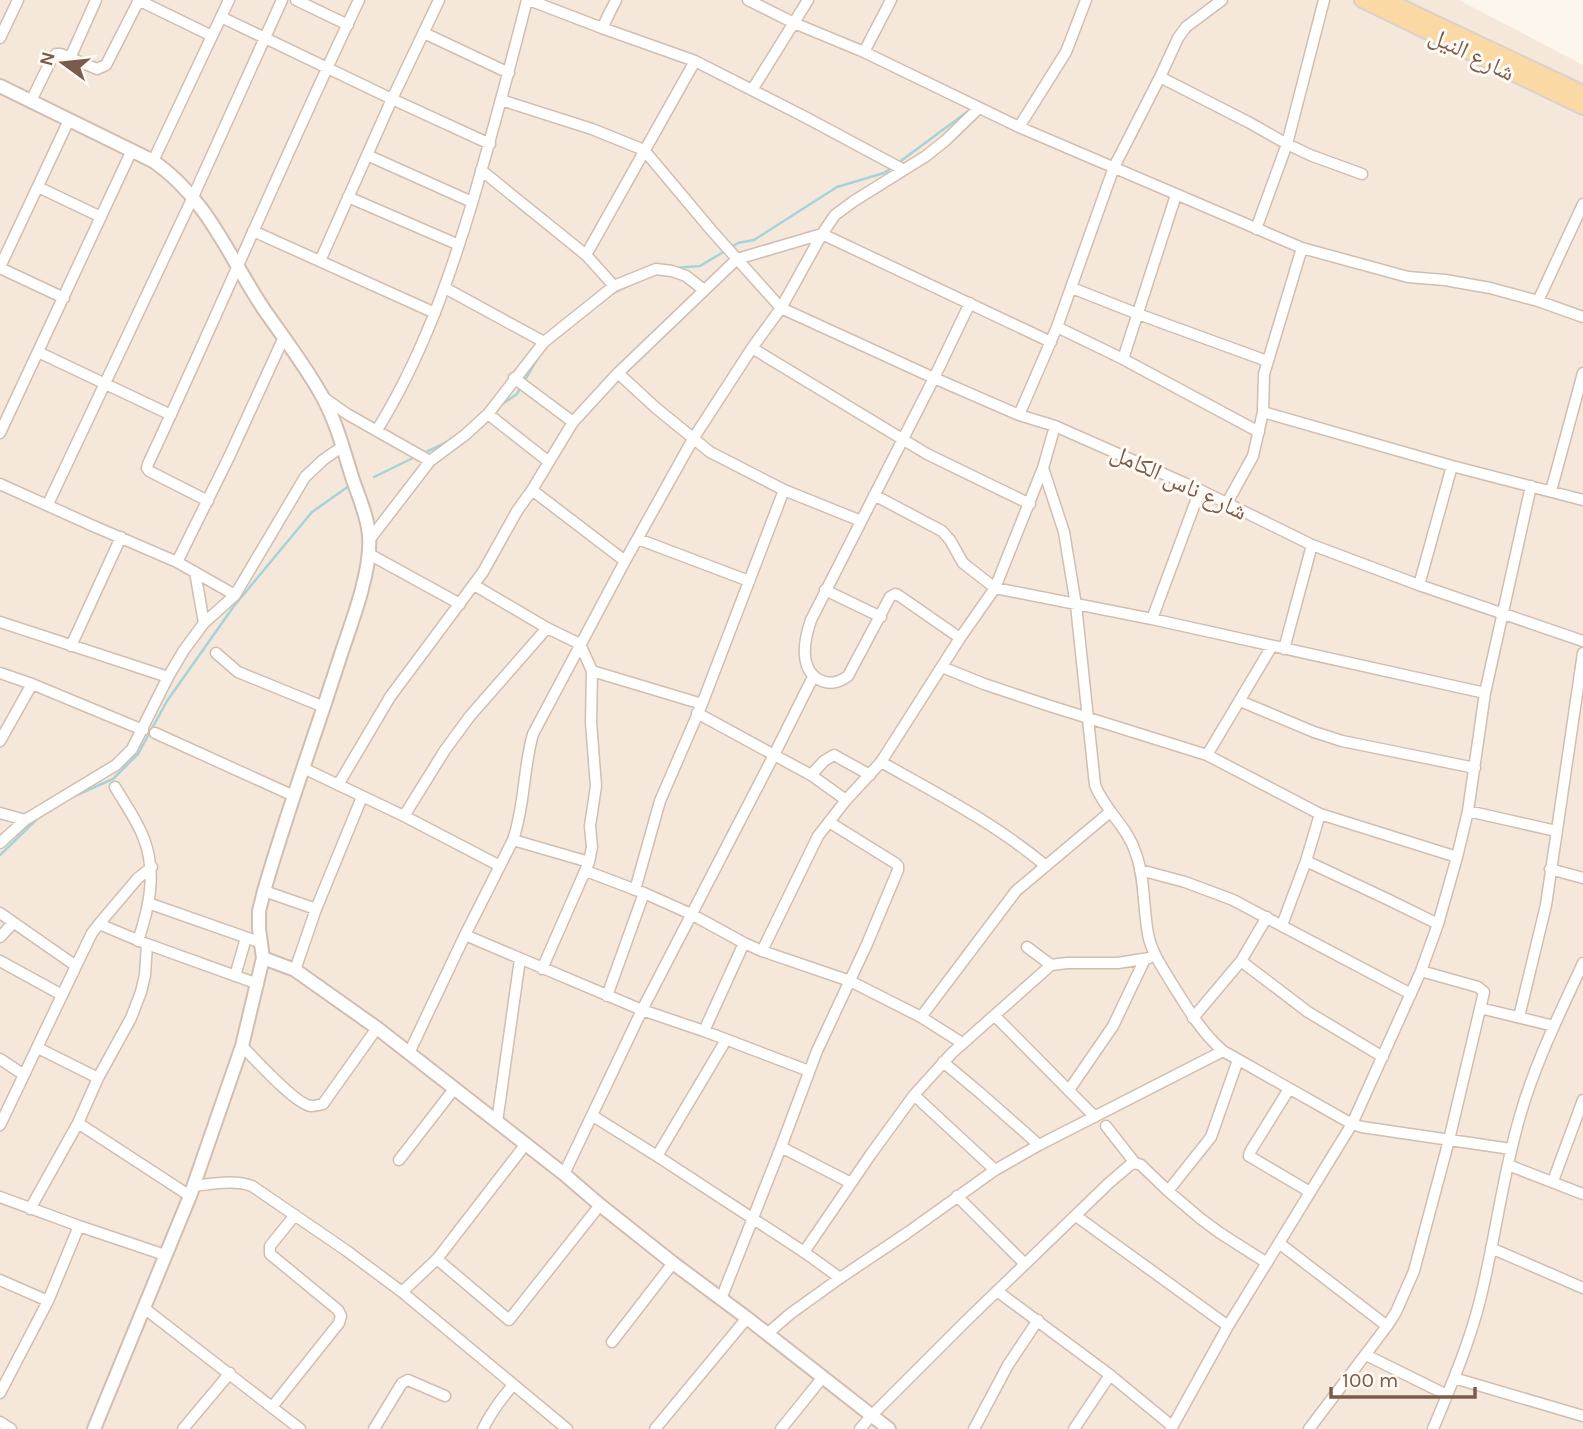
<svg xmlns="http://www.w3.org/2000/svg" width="1583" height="1429" font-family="Karla,'Noto Naskh Arabic',sans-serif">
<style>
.residential{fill:#f5e8da}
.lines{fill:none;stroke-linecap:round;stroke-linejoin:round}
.stream{stroke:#a5d3da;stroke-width:2.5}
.minor-casing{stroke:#d1beb0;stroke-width:13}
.tertiary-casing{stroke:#d1beb0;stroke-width:16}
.primary-casing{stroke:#dad1cd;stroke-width:18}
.minor{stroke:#fff;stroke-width:10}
.tertiary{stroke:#fff;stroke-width:12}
.primary{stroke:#fbd9a5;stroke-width:14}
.labels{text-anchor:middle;stroke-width:6;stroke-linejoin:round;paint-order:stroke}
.street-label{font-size:24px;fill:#7a5c4d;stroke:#fffaf3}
</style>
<rect width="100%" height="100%" fill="#fdf6ec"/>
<!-- residential -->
<path class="residential" d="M0,0H1459L1583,65V1429H0Z"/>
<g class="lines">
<!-- stream -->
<path class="stream" d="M898,163L971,109
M731,247L738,243L754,240L837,187L884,173L893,167
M673,268L700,266L725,251
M610,295L632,284
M525,380L539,356
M501,405L517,394L521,386
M424,453L445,443L455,436
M374,477L415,457
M72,797L113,779L138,754L167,701L234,606L312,512L349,486
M0,855L40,816"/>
<defs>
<path id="minor" d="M138,0L212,36
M296,0L348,25
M529,0L602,28L695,61L805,117L904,170
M748,0L794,23L864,52L1019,127L1302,248L1408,277L1445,280L1490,288L1538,301L1583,317
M221,17L392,99L490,144
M602,28L616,0
M424,33L509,73
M0,38L18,0
M864,52L891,0
M70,58L96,0
M1160,77L1250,123L1287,144L1310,155L1362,174
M752,90L808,0
M501,100L592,129L644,150L712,231L781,308L934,378L1019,415L1055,426L1200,490L1312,545L1419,585L1583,641
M31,101L52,58L56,54H61L97,69L106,65L139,0
M1019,127L1066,52L1086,0
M367,155L472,202
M153,161L229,0
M481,170L586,255L614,286
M38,187L101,217
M348,197L459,245
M1256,229L1287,144L1324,0
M253,231L435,313
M586,255L695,61
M320,261L392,99L439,0
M0,267L69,120
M0,268L64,298
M445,288L544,342
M1072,288L1138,314L1267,361
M1538,301L1583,204
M1057,327L1123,359L1259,432
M752,348L927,454L1030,504
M38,352L171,415
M1123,359L1176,195
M618,373L656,408L710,452L784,490L861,521
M514,378L573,422
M323,397L347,414L430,461
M1263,412L1452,466L1583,500
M488,414L549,462
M1019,415L1057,327L1114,167L1160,77L1178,38L1186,27L1222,0
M377,430C421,359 449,280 473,200C492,134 510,67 527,0
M0,433L132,150
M1043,468L1064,532L1076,605L1095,785C1105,811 1128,827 1136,854C1145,879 1143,907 1148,934C1151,951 1162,967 1171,982C1187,1007 1200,1031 1223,1051L1352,1124L1362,1127L1511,1149
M0,484L91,525L177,562L235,595
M532,490L625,561
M1551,491L1583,373
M874,495L942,531L950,540L963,563L995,588L1152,619L1485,693
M208,501L149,471L147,468L148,464C220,310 286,153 359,0
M1227,503L1253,456L1263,412L1264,374L1302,248
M48,504L193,197L282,0
M370,539L430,461L465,435L488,414L544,342L614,286L656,269L672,271L686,276L704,290
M638,539L749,581
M369,554L460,604
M177,562L229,457L284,337
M195,572L204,623
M474,585L547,628L580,644L592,671L591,722L596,786L590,826L592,847L589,862L542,969
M1419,585L1452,466
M825,590L881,617
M1152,619L1200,490
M0,622L168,677
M960,638L898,595L895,594L890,597L848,676C840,682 832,685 822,681C798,671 804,640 811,620L934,378L970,303
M71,646L121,537
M1284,649L1312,545
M216,653L238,672L324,707
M942,667L984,684L1050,706L1207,755L1320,814L1457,857
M592,671L702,704
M0,673L32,684L0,741
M32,684L143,730
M1240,701L1314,732L1342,741L1475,768
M697,713L811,775L846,800
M155,733L294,796
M1207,755L1272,646
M881,762C938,794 996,824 1046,866
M303,768L404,816L500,866
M811,775L824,761L834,755L870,775
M338,785L390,697L483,572L517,511L532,490L573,422L618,373L737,259L822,234L1051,342
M115,787C125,804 137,820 144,839C157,873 149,908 138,941
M1468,811L1556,831
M0,813L25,820
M404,816L445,750L470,716L547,628
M513,840L589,862
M0,843L25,820L116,765L132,749L168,677L184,650L204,623L235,595L305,477L323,460L343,446
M1306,861L1387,899L1438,924
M1550,869L1583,878
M1140,870L1185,882L1233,900L1411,994
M586,871L644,893L691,914L744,943L762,951L850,981L921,1017L962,1043
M635,890L660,801L702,704L784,490
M264,891L316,909
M148,903L262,943
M0,913L76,966
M99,924L138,878L152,867
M1282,925L1306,861L1320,814
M465,935L642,1010L704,1031L809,1071
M0,937L13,923
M1027,947L1051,965L1067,963H1118L1149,958
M762,951L818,836L846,800L881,762L960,638L995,588L1043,468L1055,426
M0,961L62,995
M1241,961L1308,1012L1383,1057
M295,970L316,909L362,797
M235,976L246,938
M607,996L644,893
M1480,1008L1554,1026
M995,1016L1095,1117
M921,1017L1016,891L1110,812
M1519,1017L1546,905L1583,653
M1193,1018L1241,961L1267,917
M704,1031L744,943
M242,1046C254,1058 296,1105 311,1106C315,1106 319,1105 323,1104L377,1028
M38,1048L98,1078
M409,1053L465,935L513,840C525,805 523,769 533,734L625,561L693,439L752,348L781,308L822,234L835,215L854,201L926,156L946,140L979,108
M0,1059L24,1075
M943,1062L979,1092L1039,1145
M1289,1089L1250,1152L1249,1156L1310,1192
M1069,1090L1113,1026L1145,959
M914,1095L995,1170
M593,1116L657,1156L804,1252L840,1278
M497,1122L520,959
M78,1123L190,1196
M0,1125L76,966L92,933L99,924L147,944L258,984
M1106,1126L1135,1163L1141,1165L1168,1191L1201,1219L1220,1233L1267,1263
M525,1145L437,1259L509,1320L600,1205
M781,1147L851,1183
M657,1156L726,1040
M399,1160L454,1089
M1508,1165L1583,1194
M564,1174L642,1010L774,755L813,677
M1553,1181L1583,1100
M193,1186C212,1184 234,1179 252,1186L347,1251L402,1292L567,1429
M1168,1191L1211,1137L1238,1060
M957,1196L1025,1264
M0,1197L79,1226L165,1255
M30,1209L78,1123L98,1078L131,1018L141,992L145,975L147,944
M1076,1216L1228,1326
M1279,1243L1387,1326
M1491,1248L1583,1288
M804,1252L871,1154L914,1095L952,1053L1051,965
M0,1280L48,1301
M997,1291L1110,1375L1172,1426
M402,1292L437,1259
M721,1299L781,1147L817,1051L867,944L898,870V866L895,863L829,822
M144,1308L300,1429
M767,1334L790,1314L840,1278L907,1233L995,1170L1039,1145L1223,1051
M612,1342L673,1263
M1366,1355L1447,1395
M1454,1378L1583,1416
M0,1393L48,1301L79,1226
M272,1407L339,1323L341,1316L338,1310L270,1254V1246L295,1215
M0,1422L11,1429
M183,1429L230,1373
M374,1429L402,1383L408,1380L445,1396
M483,1429C491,1412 501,1399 513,1385
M655,1429L747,1318
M781,1429L823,1377
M860,1429L872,1415L965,1322L1109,1183L1130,1165L1135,1163
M974,1429L1008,1365L1038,1320
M1074,1429L1110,1375
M1171,1429L1228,1326L1352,1124L1421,971L1438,924L1457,857L1468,811L1485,693L1531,486
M1309,1429L1387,1326L1396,1312L1414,1271L1449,1140L1484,992L1478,987L1421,971
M1433,1429C1450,1388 1468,1347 1479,1304C1495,1242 1502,1177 1520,1116C1535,1063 1560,1013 1583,963"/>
<path id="tertiary" d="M0,86L153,161C207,198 228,255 263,308C283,337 305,365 322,396C337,423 344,452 353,480C359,498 368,517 369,536C372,569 352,622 341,654C316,733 287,811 264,891L259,911V929L263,958L242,1046L190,1196L94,1429
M263,958L295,970L377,1028L564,1174L600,1205L673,1263L747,1318L889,1429"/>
<path id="primary" d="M1362,0L1583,107
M1386,0L1583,93"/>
</defs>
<!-- minor casing -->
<use href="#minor" class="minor-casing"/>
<!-- tertiary casing -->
<use href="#tertiary" class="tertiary-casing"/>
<!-- primary casing -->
<use href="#primary" class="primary-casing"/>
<!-- minor -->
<use href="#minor" class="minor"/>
<!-- tertiary -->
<use href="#tertiary" class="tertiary"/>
<!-- primary -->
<use href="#primary" class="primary"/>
</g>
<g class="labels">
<!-- street labels -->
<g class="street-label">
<text transform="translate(1472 54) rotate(26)" y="8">شارع النيل</text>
<text transform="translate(1179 482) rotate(25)" y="8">شارع ناس الكامل</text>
</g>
</g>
<!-- north arrow -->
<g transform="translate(63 63) rotate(285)" stroke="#fffaf3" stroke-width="5" paint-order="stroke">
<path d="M0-5L12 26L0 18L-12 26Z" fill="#7a5c4d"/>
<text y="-10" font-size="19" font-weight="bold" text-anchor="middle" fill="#7a5c4d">N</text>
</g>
<!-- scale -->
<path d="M1331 1387v10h144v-10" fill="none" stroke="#7a5c4d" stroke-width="3.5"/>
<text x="1342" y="1387" font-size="21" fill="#7a5c4d" stroke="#fffaf3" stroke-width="5" paint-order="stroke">100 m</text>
</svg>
